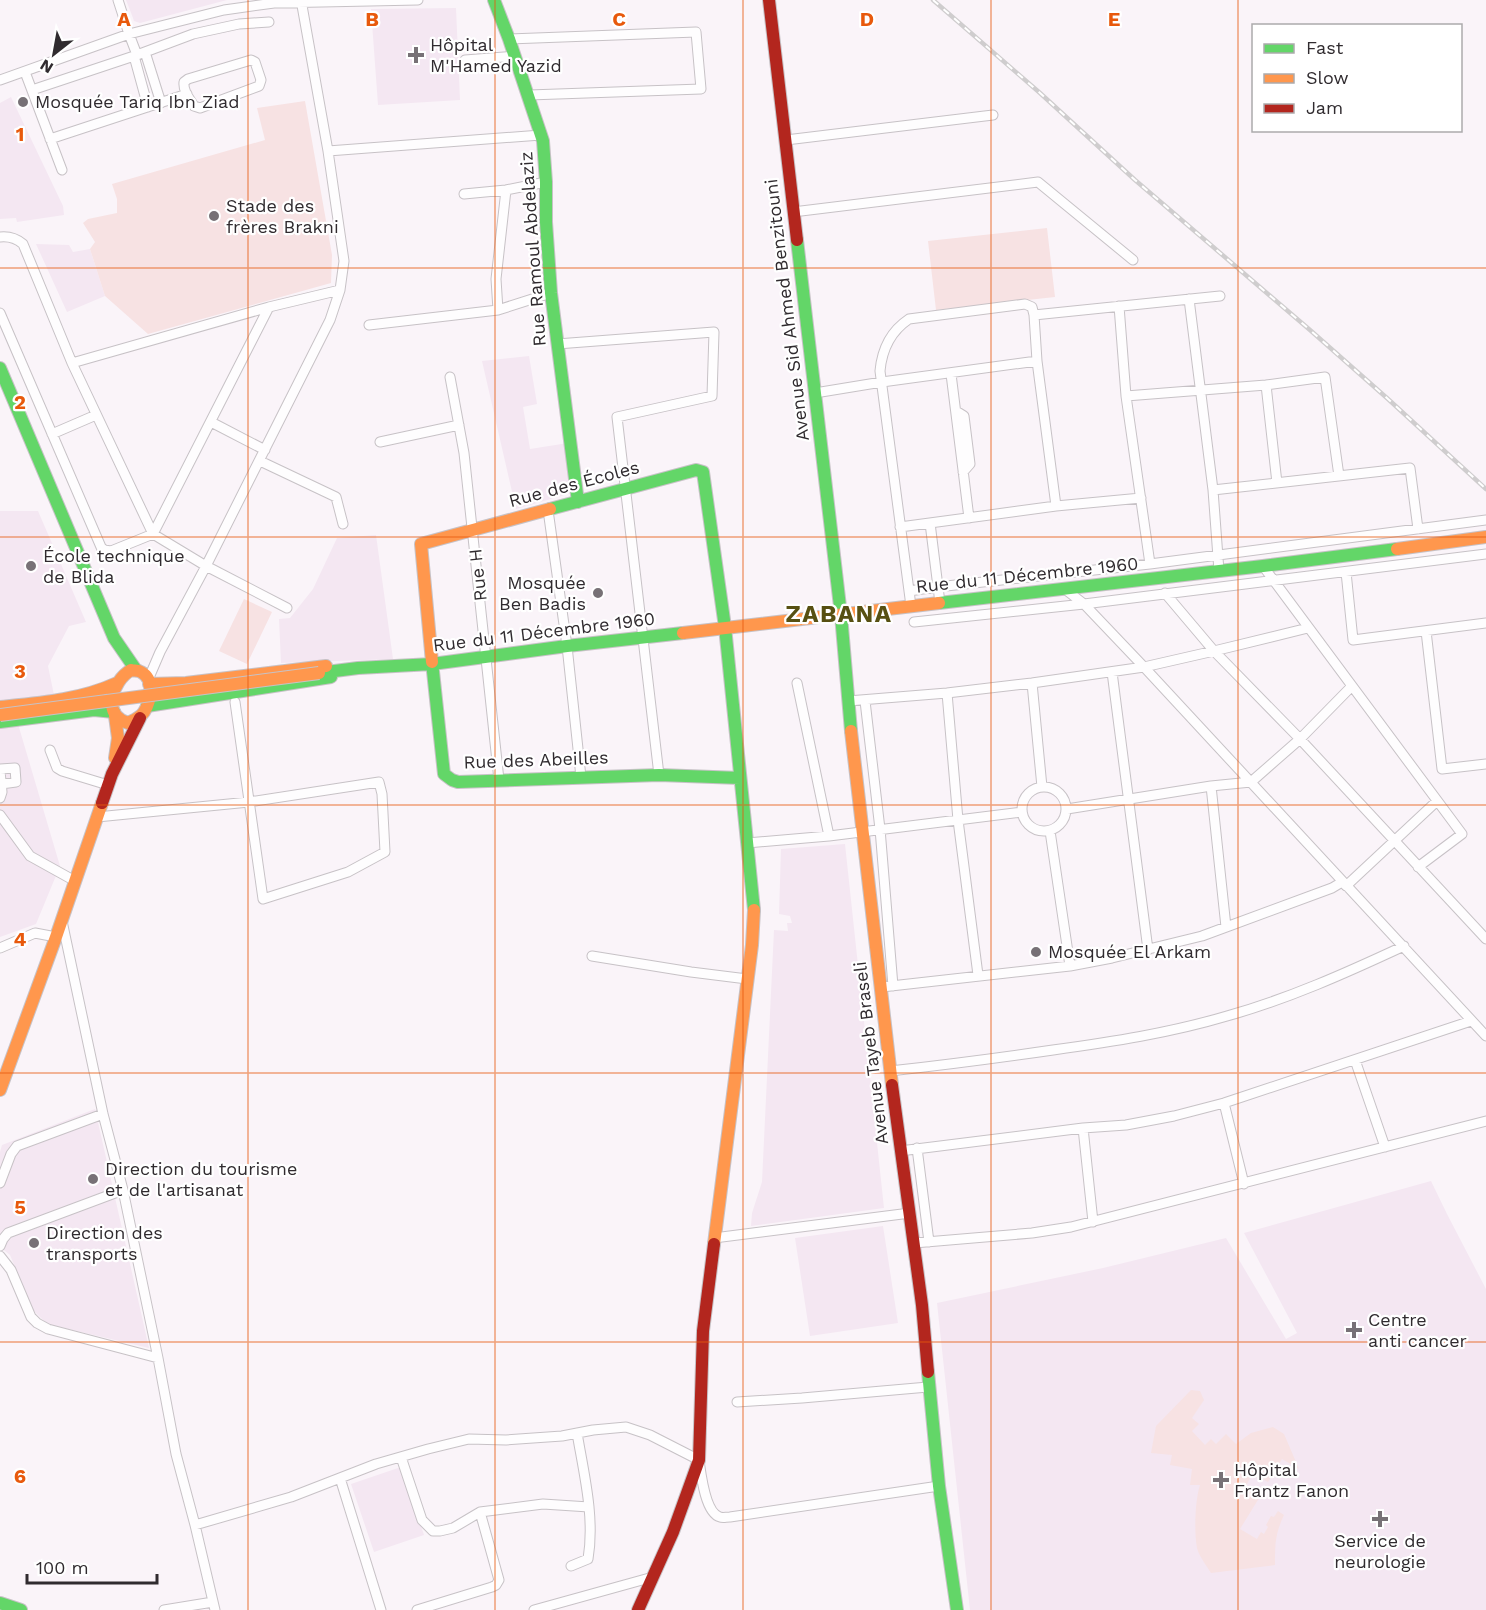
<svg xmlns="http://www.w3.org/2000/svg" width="1486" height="1610" font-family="'Work Sans',sans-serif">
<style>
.built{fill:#f4e7f2}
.green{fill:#f7e2e3}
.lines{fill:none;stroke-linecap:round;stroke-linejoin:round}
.street-casing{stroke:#c7c2c6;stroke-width:11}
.fast-casing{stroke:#c7c2c6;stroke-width:14}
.slow-casing{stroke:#c7c2c6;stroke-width:14}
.jam-casing{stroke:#c7c2c6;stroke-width:14}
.street{stroke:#fefdfe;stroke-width:9}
.fast{stroke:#63d668;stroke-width:12}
.slow{stroke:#ff974d;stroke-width:12}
.jam{stroke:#b3261e;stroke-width:12}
.rail-casing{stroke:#cfcdce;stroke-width:4.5}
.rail{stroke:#fff;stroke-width:2;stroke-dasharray:7;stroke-linecap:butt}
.slow-bridge-casing{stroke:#c7c2c6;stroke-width:14;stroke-linecap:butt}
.slow-bridge{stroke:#ff974d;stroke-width:12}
.grid{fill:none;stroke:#e8590c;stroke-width:1.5;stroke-opacity:0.55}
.poi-dot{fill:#777176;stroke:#fff;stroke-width:2}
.labels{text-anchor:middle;stroke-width:4.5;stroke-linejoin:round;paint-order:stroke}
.poi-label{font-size:18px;fill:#302b2f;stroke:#fff;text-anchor:start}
.street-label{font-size:18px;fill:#302b2f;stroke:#fff}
.district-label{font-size:24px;font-weight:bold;letter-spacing:1.5px;fill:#575012;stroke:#fff}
.grid-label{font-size:20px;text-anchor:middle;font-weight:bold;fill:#e8590c;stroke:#fff;stroke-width:4.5;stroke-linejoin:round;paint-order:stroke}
</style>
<rect width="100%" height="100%" fill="#faf4f9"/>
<!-- built -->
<path class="built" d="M126,0H227L140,23L134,21L133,18Z
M456,8L460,100L378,105L371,9Z
M11,97L63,206L64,215L17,222L16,218L0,219V103Z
M36,244L69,245L73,252L90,249L105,296L67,312Z
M529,356L537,404L523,407L530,449L568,443L575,492L516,509L482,361Z
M0,511H38L86,622L69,626L48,666L54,695L0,701Z
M376,535L393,659L281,663L279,619L290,618L313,589L337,538Z
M18,724L60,866L36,924L0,937V727Z
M845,844L884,1208L751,1226L752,1213L762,1182L774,930L788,931L787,923H792L790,916L779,914L781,849Z
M95,1109L149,1348L47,1324L33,1310L10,1255L0,1247V1152L2,1145Z
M1431,1181L1447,1214L1486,1289V1610H970L937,1303L1103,1268L1226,1238L1286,1339L1297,1333L1244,1233Z
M883,1226L898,1323L810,1336L795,1238Z
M401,1467L424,1535L374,1552L351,1484Z"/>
<!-- green -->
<path class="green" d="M305,101L332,255L331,283L148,334L105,296L90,249L95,242L83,223L88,219L117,213V199L112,184L265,140L257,108Z
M1047,228L1055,297L936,310L928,241Z
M244,599L272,612L247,664L219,651Z
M1191,1390L1200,1391L1204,1400L1192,1418L1199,1424L1192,1431L1205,1445L1211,1439L1216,1444L1226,1434L1236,1444L1251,1433L1273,1427L1284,1434L1299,1469L1282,1459L1268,1482L1252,1474L1246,1486L1261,1495L1240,1529L1257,1539L1261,1532L1264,1534L1268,1527L1266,1525L1271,1516L1274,1517L1278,1511L1284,1515C1275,1534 1275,1544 1275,1565L1211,1573C1206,1565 1199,1556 1197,1548C1194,1532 1195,1500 1200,1485H1190L1192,1469L1170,1465L1172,1455L1151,1453L1156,1426Z"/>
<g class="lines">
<defs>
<path id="street" d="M118,0L129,34L137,55
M509,39L696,32L701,89L529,95
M145,52L161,103
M134,56L148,107
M251,60L255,62L261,80L259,86L200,108L194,106C189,98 183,91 184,82L188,79Z
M465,60L515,56
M25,72L62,170
M0,80L129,34L224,10L274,3L418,0
M32,90L137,55L193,34L239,24L269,22
M50,139L187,94
M786,140L993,115
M328,151L541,135
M464,194L506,190L546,182
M793,212L1038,182L1133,260
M0,237C9,236 16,238 23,244L72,363L153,534L206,566L287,608
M1189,299L1213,490L1219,571
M1119,306L1126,396L1150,564
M269,307L340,290
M498,310L496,279L506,190
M0,313L101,547L104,550L111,551L153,534L269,307L72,363
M1034,315L1220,296
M369,325L498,310L551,293
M557,344L714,332L712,396L617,417L659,775
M951,374L969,518
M450,377L464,453L499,780
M1266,385L1277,483
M815,393L882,382L1037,361
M1126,396L1266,385L1325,377L1339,476
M956,411L964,416L970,464L963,472
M211,422L265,450
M52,434L96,415
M380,442L459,425
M260,461L336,497L343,524
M1213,490L1410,468L1418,529
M548,510L567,646L581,777
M930,523L940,603
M900,527L1056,506L1141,498
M1263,566L1462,834L1418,867
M1346,572L1353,640L1486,623
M1066,590L1084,604L1144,667L1486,1036
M909,591L937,587L1150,564L1486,520
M1165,593L1214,651L1300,739L1486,939
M911,606L880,371C882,349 891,331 909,319L1025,304L1032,307L1034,315L1037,361L1056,506
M914,622L1084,604L1486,554
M1426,631L1442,769L1486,764
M1112,672L1148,950
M148,680L160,652L206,566L330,320L340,290L344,261L328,151L301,0
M797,683L829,836
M1032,683L1042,787
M947,693L958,820L978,975
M848,701L947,693L1032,683L1144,667L1214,651L1308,628
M865,701L880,829L893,986
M50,750L57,768L62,771L108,785
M0,769L15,768L16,782L1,784
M0,771L2,792L0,798
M1211,786L1226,927
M1022 809a22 22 0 1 1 44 0a22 22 0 1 1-44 0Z
M1067,809L1211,786L1251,782L1300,739L1351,687
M0,815L30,856L75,881
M97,817L249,802L379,782L382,794L385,852L348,872L263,899L235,702
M1050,831L1070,966
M747,843L829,836L1022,812
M1346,886L1437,801
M62,921L103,1114L123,1190L158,1358L176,1454L195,1525L215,1610
M0,948L35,933L56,937
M592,956L691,972L747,979
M882,987L1070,966L1112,958L1202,936L1332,888L1342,882
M1355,1060L1385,1147
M890,1071C944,1065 998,1058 1053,1050C1111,1042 1170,1033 1227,1016C1288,999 1346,973 1404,946
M1224,1103L1244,1184
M1083,1128L1093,1222
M917,1148L929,1242
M900,1151L1083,1128L1126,1125L1174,1116L1224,1103L1471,1021
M0,1183L11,1154L17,1146L103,1114
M714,1238L910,1213
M914,1243L1032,1233L1071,1227L1486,1121
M0,1246L3,1239L8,1233L123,1190
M0,1256L11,1270L31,1317L37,1323L48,1329L158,1358
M737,1402L802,1398L928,1387
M401,1457L422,1520L433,1531H440L453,1528L480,1512L543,1504L589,1507
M340,1478L381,1610
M195,1525L291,1497L376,1464L428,1449L469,1439L506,1440L562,1436L593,1430L626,1427L650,1435L699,1460C701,1474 705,1513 720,1517C723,1518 726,1517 730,1517L939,1486
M571,1566L588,1559C595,1518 584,1474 577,1433
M164,1610L213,1602
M417,1610L492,1587L496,1585L499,1580L480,1512
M534,1610L653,1577"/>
<path id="fast" d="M494,0L509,39L543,141L546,182V222L551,293L578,502
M797,240L841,615L851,731
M0,368L114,638L136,670
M550,509L696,470L703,472L725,627L754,910
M939,603L1263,566L1397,549
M432,662L444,774L452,780L458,782L659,775L740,778
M319,673L358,668L432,664L567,646L683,633
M147,706L331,677
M0,722L94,710L114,712
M928,1372L939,1486
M939,1486L957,1610
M0,1603L21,1610"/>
<path id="slow" d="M1397,549L1486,537
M683,633L939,603
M432,662L421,544L550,509
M131,670C134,671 138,670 141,672C155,679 151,701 144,712C140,718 134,720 128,723C101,715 112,681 131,670Z
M149,684L186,683L326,666
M0,707C40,703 80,700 117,683
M115,716L118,738L115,758
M851,731L892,1085
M0,1090L56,937L102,803
M714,1244L752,945L754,910"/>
<path id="jam" d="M769,0L797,240
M102,803L112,774L140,718
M892,1085L922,1305L928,1372
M638,1610L673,1532L699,1460L703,1331L714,1244"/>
</defs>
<!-- street casing -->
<use href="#street" class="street-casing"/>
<!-- fast casing -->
<use href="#fast" class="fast-casing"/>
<!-- slow casing -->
<use href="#slow" class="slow-casing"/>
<!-- jam casing -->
<use href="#jam" class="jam-casing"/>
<!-- street -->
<use href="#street" class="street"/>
<!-- fast -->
<use href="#fast" class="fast"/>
<!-- slow -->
<use href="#slow" class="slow"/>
<!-- jam -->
<use href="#jam" class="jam"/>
<defs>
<path id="rail" d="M933,0L1040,93L1135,180L1310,330L1388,399L1486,489"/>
</defs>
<!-- rail casing -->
<use href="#rail" class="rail-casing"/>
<!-- rail -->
<use href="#rail" class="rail"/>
<defs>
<path id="slow-bridge" d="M0,715L319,673"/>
</defs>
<!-- slow-bridge casing -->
<use href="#slow-bridge" class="slow-bridge-casing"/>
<!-- slow-bridge -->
<use href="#slow-bridge" class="slow-bridge"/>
</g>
<!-- grid -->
<path class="grid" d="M248,0V1610M495,0V1610M743,0V1610M991,0V1610M1238,0V1610M0,268H1486M0,537H1486M0,805H1486M0,1073H1486M0,1342H1486"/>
<!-- markers -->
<g class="poi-dot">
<path d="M413 46h6v6h6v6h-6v6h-6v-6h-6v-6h6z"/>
<circle cx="23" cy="102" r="6"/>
<circle cx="214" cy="216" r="6"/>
<circle cx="31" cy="566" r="6"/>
<circle cx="598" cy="593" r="6"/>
<circle cx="1036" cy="952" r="6"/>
<circle cx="93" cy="1179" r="6"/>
<circle cx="34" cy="1243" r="6"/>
<path d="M1351 1321h6v6h6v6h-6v6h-6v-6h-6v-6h6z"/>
<path d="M1218 1471h6v6h6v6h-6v6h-6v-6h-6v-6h6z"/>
<path d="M1377 1510h6v6h6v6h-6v6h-6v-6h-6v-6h6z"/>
</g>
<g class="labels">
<!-- poi labels -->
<g class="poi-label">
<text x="430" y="51">Hôpital<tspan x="430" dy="21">M'Hamed Yazid</tspan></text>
<text x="35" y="108">Mosquée Tariq Ibn Ziad</text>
<text x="226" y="212">Stade des<tspan x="226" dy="21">frères Brakni</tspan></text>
<text x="43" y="562">École technique<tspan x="43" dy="21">de Blida</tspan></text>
<text x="586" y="589" text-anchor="end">Mosquée<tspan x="586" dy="21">Ben Badis</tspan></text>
<text x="1048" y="958">Mosquée El Arkam</text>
<text x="105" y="1175">Direction du tourisme<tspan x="105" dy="21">et de l'artisanat</tspan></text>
<text x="46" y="1239">Direction des<tspan x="46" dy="21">transports</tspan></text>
<text x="1368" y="1326">Centre<tspan x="1368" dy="21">anti cancer</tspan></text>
<text x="1234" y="1476">Hôpital<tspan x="1234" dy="21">Frantz Fanon</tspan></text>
<text x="1380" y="1547" text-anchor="middle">Service de<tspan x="1380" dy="21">neurologie</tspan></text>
</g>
<!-- street labels -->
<g class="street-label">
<text transform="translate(533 249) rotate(-94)" y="6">Rue Ramoul Abdelaziz</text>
<text transform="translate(787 310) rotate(-97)" y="6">Avenue Sid Ahmed Benzitouni</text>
<text transform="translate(574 484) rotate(-15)" y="6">Rue des Écoles</text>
<text transform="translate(478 575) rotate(-96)" y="6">Rue H</text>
<text transform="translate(1027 575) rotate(-6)" y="6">Rue du 11 Décembre 1960</text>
<text transform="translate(544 632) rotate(-7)" y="6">Rue du 11 Décembre 1960</text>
<text transform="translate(536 760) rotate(-2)" y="6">Rue des Abeilles</text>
<text transform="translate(871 1053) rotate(-97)" y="6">Avenue Tayeb Braseli</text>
</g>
<!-- district labels -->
<g class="district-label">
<text x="839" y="622">ZABANA</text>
</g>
</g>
<g class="grid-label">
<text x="124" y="26">A</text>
<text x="372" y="26">B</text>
<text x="619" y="26">C</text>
<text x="867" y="26">D</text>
<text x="1114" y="26">E</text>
<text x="20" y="141">1</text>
<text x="20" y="409">2</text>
<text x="20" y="678">3</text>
<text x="20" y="946">4</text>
<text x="20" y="1214">5</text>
<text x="20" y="1483">6</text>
</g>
<!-- legend -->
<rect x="1252" y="24" width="210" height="108" fill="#ffffff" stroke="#acaaac" stroke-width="1.5"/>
<rect x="1264" y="44" width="30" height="9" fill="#63d668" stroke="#acaaac" stroke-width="1.5"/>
<text x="1306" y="54" font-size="18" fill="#302b2f">Fast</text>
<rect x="1264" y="74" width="30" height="9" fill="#ff974d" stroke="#acaaac" stroke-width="1.5"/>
<text x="1306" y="84" font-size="18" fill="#302b2f">Slow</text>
<rect x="1264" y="104" width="30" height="9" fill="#b3261e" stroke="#acaaac" stroke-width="1.5"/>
<text x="1306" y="114" font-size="18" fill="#302b2f">Jam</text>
<!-- north arrow -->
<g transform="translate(54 54) rotate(211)" stroke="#ffffff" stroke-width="4.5" paint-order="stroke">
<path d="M0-4.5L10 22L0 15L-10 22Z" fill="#302b2f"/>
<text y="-9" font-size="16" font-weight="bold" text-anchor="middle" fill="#302b2f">N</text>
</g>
<!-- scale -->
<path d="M27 1574v9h130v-9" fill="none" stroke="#302b2f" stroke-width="3"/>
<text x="36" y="1574" font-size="18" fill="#302b2f" stroke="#ffffff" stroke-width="4.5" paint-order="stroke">100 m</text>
</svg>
